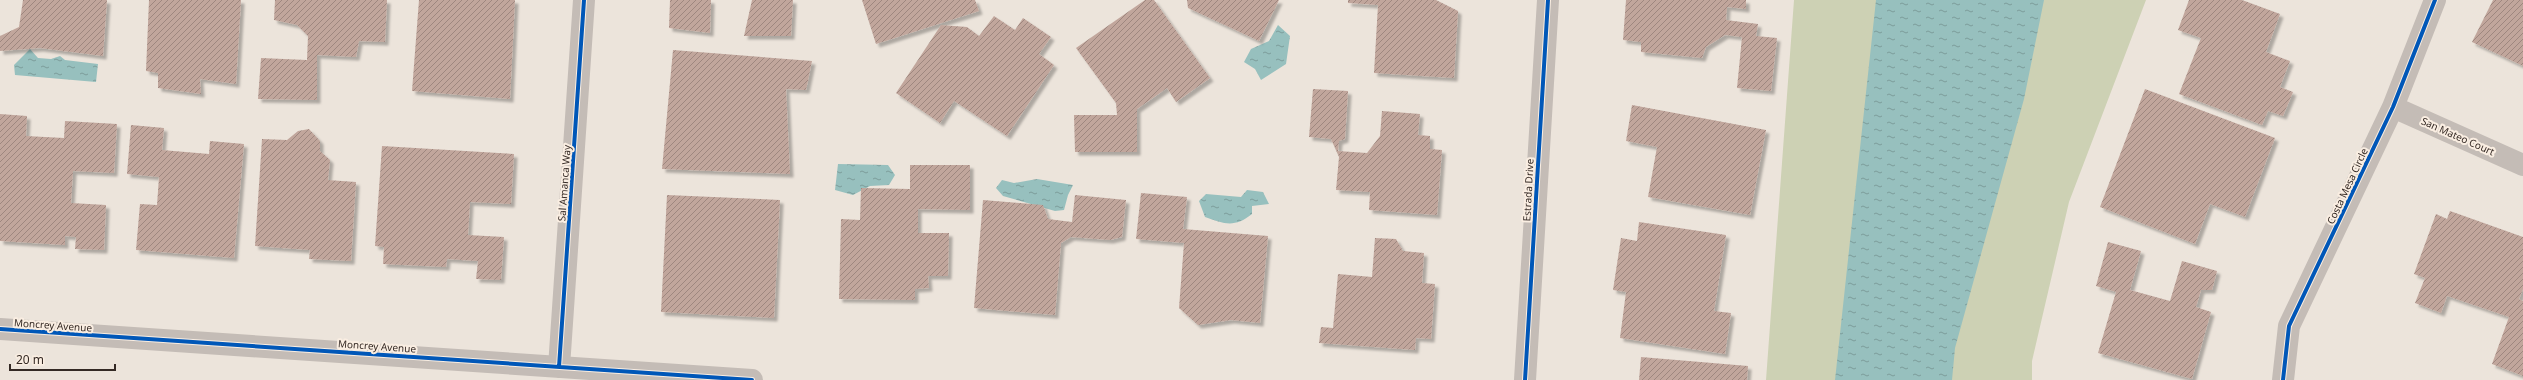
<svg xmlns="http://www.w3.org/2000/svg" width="2523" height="380" font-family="'Noto Sans',sans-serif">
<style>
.green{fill:#cdd1b4}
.water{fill:url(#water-ripples)}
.building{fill:url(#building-hatch);filter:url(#shadow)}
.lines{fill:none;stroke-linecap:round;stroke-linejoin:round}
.minor{stroke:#c4bcb6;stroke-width:22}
.cycleway-casing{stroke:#faeee2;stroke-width:6}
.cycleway{stroke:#0057b8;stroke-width:4}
.labels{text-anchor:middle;stroke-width:4;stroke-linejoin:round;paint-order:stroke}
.street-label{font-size:10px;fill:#342924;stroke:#faeee2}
</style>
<defs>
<pattern id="water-ripples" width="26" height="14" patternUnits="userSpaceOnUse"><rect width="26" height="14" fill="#97c0be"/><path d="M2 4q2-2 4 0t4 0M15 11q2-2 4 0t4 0" fill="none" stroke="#7c9c9a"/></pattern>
<pattern id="building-hatch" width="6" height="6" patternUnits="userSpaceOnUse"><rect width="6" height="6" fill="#c1a69c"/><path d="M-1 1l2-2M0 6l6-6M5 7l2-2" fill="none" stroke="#9e877f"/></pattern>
<filter id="shadow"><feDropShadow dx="3.5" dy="3.5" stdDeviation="1" flood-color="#0004"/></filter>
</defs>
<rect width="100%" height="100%" fill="#ece4db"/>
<!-- green -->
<path class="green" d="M1794,0H2146L2069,202L2032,361V380H1766Z"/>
<!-- water -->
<path class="water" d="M1876,0H2044L2024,99L1955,348L1952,380H1835Z
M1278,25L1290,36L1286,64L1261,80L1255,69L1244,62L1251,49L1269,41Z
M30,49L38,58L51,59L60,56L65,60L98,64L96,82L15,75L14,65Z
M838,164L888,165L895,175L889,185L870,186L853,195L835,190Z
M1037,179L1073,185L1068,195L1064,210L1055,211L1003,196L996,188L1002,180L1014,183Z
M1247,190L1263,192L1269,204L1252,206V214C1235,228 1224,224 1205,217L1199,201L1206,194L1241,197Z"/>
<!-- building -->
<path class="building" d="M23,0H107L103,56L40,48L0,51V36L19,27Z
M149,0H241L236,84L200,79L201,94L158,88V73L146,71Z
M275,0H387L385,42L359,41L356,57L317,55V100L258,99L261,58L307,60L308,36L297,25L274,20Z
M419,0H515L510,99L412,91Z
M670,0H711L710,33L669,28Z
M752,0H793L791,36H744Z
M862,0H975L979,11L876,44Z
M1145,0H1154L1210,78L1176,102L1167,88L1137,109V152H1075L1074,115H1117L1116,103L1076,48Z
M1187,0H1279L1259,41L1188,8Z
M1348,0H1436L1458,11L1454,78L1374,73L1378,5L1348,3Z
M1626,0H1746V9L1727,7L1726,20L1758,24L1756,36L1777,38L1771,91L1737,88L1742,37L1725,35L1706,47L1702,58L1641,52V42L1623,40Z
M2189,0H2242L2280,14L2266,52L2290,61L2280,87L2293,92L2283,116L2268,111L2262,125L2179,94L2201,38L2178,30Z
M2493,0H2523V66L2472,42Z
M994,16L1015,30L1023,18L1051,37L1039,54L1054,65L1007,136L954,101L940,123L896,93L941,25L967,27L979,36Z
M673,50L812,61L806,90L786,89L790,174L662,169Z
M1313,89L1348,91L1345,139L1339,141L1338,151L1367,153L1380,136L1382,111L1420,114L1418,135L1430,136V149L1442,150L1437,215L1369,210L1370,192L1336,190L1339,157L1331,139L1309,137Z
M2145,89L2275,138L2245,217L2210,204L2195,244L2100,207Z
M1632,105L1766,130L1750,215L1648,197L1657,147L1626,141Z
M0,114L27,116L26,136L64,138L65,121L117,124L114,173L73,171L71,203L106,205L104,250L75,249L76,237L65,236V245L0,241Z
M131,125L164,128L162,150L209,154L210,141L244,144L234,258L136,250L140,204L157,205L159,177L127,174Z
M309,129L320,141V151L330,160L328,180L356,182L351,261L309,259L310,250L255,246L262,139L287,140L298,131Z
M382,146L514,154L511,204L470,202L468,235L504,237L501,280L476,279L478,261L447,259L446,267L383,264L384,247L375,246Z
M910,165H970V210L918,209V233H949L948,276H928L929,288L915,289V300L839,299L841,219L860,220L861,188L910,189Z
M1141,193L1187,197L1183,229L1268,236L1260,323L1231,320L1198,325L1179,308L1184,243L1136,239Z
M667,195L780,200L774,318L661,312Z
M1075,195L1126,200L1122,237L1110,240L1071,237L1061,243L1055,315L974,308L983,200L1043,205L1048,219L1072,222Z
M2450,211L2523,237V289L2519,299L2523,301V376L2492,364L2509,317L2447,296L2441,313L2415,303L2425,278L2414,274L2436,214L2447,219Z
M1639,222L1726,235L1714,311L1731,313L1725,354L1620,338L1626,292L1613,290L1621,238L1637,241Z
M1375,238L1396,239L1403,251L1424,253L1422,283L1435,284L1431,339L1416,338L1415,350L1319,343L1321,327L1333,328L1338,274L1372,277Z
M2108,242L2141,251L2130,290L2170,301L2182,261L2217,271L2212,290H2201L2196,307L2211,312L2192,379L2098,353L2116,292L2096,286Z
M1641,357L1748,366L1747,380H1639Z"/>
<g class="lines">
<!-- minor -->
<path class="minor" d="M2393,107L2523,165
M0,329L752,380
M559,367L584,0
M1525,380L1548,0
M2283,380L2289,326L2393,107L2435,0"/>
<defs>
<path id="cycleway" d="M0,329L752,380
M559,367L584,0
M1525,380L1548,0
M2283,380L2289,326L2393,107L2435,0"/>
</defs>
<!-- cycleway casing -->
<use href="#cycleway" class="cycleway-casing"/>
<!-- cycleway -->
<use href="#cycleway" class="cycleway"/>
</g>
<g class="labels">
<!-- street labels -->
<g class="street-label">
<text transform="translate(2458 136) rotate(24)" y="4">San Mateo Court</text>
<text transform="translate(564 183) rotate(-86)" y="4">Sal Amanca Way</text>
<text transform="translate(2347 186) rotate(-65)" y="4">Costa Mesa Circle</text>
<text transform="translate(1528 190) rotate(-87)" y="4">Estrada Drive</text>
<text transform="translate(53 325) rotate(4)" y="4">Moncrey Avenue</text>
<text transform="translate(377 346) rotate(4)" y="4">Moncrey Avenue</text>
</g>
</g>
<!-- scale -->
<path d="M10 364v6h105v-6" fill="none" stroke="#342924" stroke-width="2"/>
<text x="16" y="364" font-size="12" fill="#342924" stroke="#faeee2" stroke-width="3" paint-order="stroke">20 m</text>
</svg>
